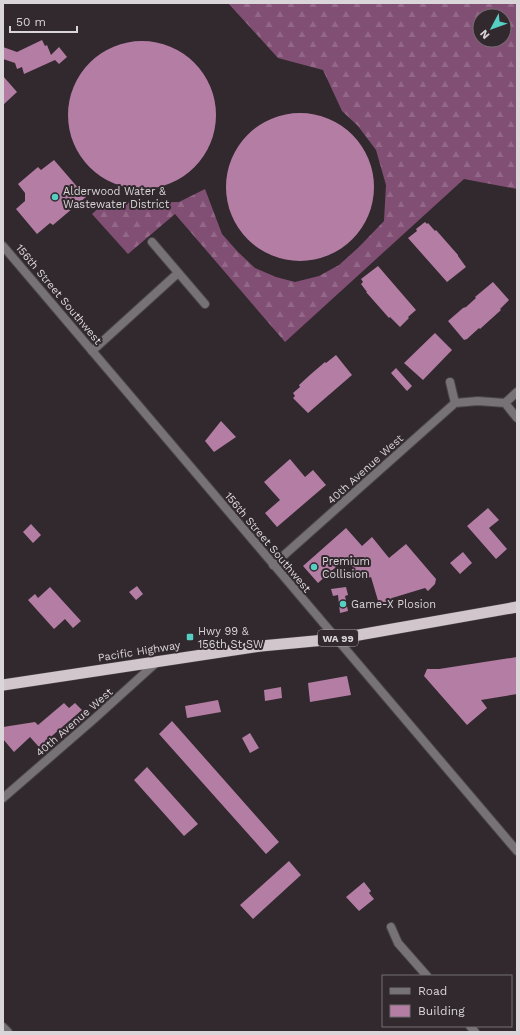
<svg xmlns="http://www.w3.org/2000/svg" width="520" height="1035" font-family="'Work Sans',sans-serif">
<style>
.forest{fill:url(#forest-firs);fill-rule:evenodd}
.building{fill:#b47da4}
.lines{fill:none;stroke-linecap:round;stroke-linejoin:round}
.minor-casing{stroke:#4c4549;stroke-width:10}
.tertiary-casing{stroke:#4c4549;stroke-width:10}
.trunk-casing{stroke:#4c4549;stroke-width:12}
.minor{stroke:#767275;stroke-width:8}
.tertiary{stroke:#767275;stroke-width:8}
.trunk{stroke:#d0c6cc;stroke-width:11}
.poi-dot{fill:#56cec3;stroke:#31292e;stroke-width:1.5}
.labels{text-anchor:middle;stroke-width:4;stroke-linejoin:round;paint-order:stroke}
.shield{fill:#31292e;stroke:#a7a1a5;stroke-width:1}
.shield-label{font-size:10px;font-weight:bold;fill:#dad5d8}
.poi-label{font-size:11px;fill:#dad5d8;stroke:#31292e;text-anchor:start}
.street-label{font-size:11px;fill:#dad5d8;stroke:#31292e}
</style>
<defs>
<pattern id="forest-firs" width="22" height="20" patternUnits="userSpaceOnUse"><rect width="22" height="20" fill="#824f74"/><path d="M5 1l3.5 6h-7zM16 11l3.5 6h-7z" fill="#936787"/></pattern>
</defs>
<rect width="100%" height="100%" fill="#31292e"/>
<!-- forest -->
<path class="forest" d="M228,3H517V189L464,179L285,342L175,214L128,254L92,214L104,203L179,202L205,189L222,234L238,252L255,268L276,277L295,282L319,276L339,265L359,247L384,221L386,185L376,150L358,126L342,111L323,70L278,58ZM480,16H504V40H480Z"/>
<!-- building -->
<path class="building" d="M42,40L45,46L47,45L51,55L59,47L67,57L59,64L55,60L24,74L22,67L17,69L15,63L3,59V47L17,52Z
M68 115a74 74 0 1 1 148 0a74 74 0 1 1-148 0Z
M3,76L17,92L3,105Z
M226 187a74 74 0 1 1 148 0a74 74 0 1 1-148 0Z
M54,160L86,197L53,225L50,223L37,234L16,209L25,201V193L18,184L38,167L41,170Z
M425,222L427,224L428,223L435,231L436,230L458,255V256L466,267L447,282L408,238L417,231L416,229Z
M378,266L416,310L408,317L409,318L400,327L390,317L389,318L366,292H367L361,284L363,282L361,279Z
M493,282L509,300L500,309L501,310L480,329L479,328L467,339L464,340L448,321L463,308L466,307L476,298L475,297Z
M435,333L452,350L423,380L404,363Z
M336,355L352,375L308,413L293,398L295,396L293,393L300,387L299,385L311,374L325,362L326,363Z
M396,368L412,386L407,391L391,373Z
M221,421L236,437L214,452L205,441Z
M290,459L305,477L313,470L326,485L277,527L265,513L280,500L264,482Z
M488,508L499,520L489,528L507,549L496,559L467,526Z
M31,524L41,535L33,543L23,532Z
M346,528L362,546L372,537L389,558L406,544L436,579L435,584L428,591L425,588L392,598L393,600L379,604L371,577L363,580L345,559L318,583L303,566Z
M463,552L472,563L460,574L450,563Z
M137,586L143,594L136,600L129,592Z
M50,587L81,621L73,628L65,619L54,629L28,600L35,594L38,598Z
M346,587L348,595L345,596L348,611L340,613L338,595L333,596L331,589Z
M517,657V694L481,700L487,708L467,725L424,676L427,669H439Z
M347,676L351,695L310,702L308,683Z
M281,687L282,698L265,701L264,690Z
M218,700L221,712L187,718L185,706Z
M64,703L69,708L75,703L82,710L39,747L30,737L14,752L3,739V727L35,722L38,725Z
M172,721L279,842L266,854L159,734Z
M250,733L259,748L250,753L242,738Z
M147,767L198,824L184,836L134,780Z
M289,861L301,875L253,919L240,905Z
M364,882L371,891L369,893L374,899L359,911L346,897Z"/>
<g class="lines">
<defs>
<path id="minor" d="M152,242L205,304
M92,351L178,273
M455,403L478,401L505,403L517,392
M505,403L517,418
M273,565L455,403L450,382
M391,927L398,943L427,976
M470,1026L475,1032
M3,1027L8,1032"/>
<path id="tertiary" d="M3,246L517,851
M3,798L94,719L158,661"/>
<path id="trunk" d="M3,685L261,646L336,639L517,607"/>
</defs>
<!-- minor casing -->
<use href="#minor" class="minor-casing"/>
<!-- tertiary casing -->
<use href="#tertiary" class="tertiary-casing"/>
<!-- trunk casing -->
<use href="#trunk" class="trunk-casing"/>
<!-- minor -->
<use href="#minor" class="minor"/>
<!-- tertiary -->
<use href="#tertiary" class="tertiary"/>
<!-- trunk -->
<use href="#trunk" class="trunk"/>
</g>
<!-- markers -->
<g class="poi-dot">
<circle cx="55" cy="197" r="4"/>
<circle cx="314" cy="567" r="4"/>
<circle cx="343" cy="604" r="4"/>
<rect x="186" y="633" width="8" height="8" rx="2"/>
</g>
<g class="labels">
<!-- shield labels -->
<rect class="shield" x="318" y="630" width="40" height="16" rx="3"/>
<g class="shield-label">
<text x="338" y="642">WA 99</text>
</g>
<!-- poi labels -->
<g class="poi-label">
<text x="63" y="195">Alderwood Water &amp;<tspan x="63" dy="13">Wastewater District</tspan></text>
<text x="322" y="565">Premium<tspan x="322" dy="13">Collision</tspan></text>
<text x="351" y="608">Game-X Plosion</text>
<text x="198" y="635">Hwy 99 &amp;<tspan x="198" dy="13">156th St SW</tspan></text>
</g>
<!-- street labels -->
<g class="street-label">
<text transform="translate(59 294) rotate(50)" y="4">156th Street Southwest</text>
<text transform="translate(365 469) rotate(-42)" y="4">40th Avenue West</text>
<text transform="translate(268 542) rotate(50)" y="4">156th Street Southwest</text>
<text transform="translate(139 651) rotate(-9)" y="4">Pacific Highway</text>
<text transform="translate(74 722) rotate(-41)" y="4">40th Avenue West</text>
</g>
</g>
<!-- border -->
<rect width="520" height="1035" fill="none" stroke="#dad5d8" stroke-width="8"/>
<!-- legend -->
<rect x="382" y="975" width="130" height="52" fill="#31292e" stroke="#756e72"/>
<rect x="390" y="988" width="20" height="6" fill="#767275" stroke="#756e72"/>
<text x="418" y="995" font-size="12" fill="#dad5d8">Road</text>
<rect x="390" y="1005" width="20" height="12" fill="#b47da4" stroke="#756e72"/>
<text x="418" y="1015" font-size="12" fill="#dad5d8">Building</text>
<!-- north arrow -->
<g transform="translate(492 28) rotate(229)"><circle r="19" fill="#31292e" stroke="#756e72"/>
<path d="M0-3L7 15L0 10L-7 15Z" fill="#56cec3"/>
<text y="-6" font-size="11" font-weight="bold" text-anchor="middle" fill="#dad5d8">N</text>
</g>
<!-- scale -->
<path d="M10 26v6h67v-6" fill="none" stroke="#dad5d8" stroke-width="2"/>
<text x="16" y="26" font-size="12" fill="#dad5d8" stroke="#31292e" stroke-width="3" paint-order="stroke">50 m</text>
</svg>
